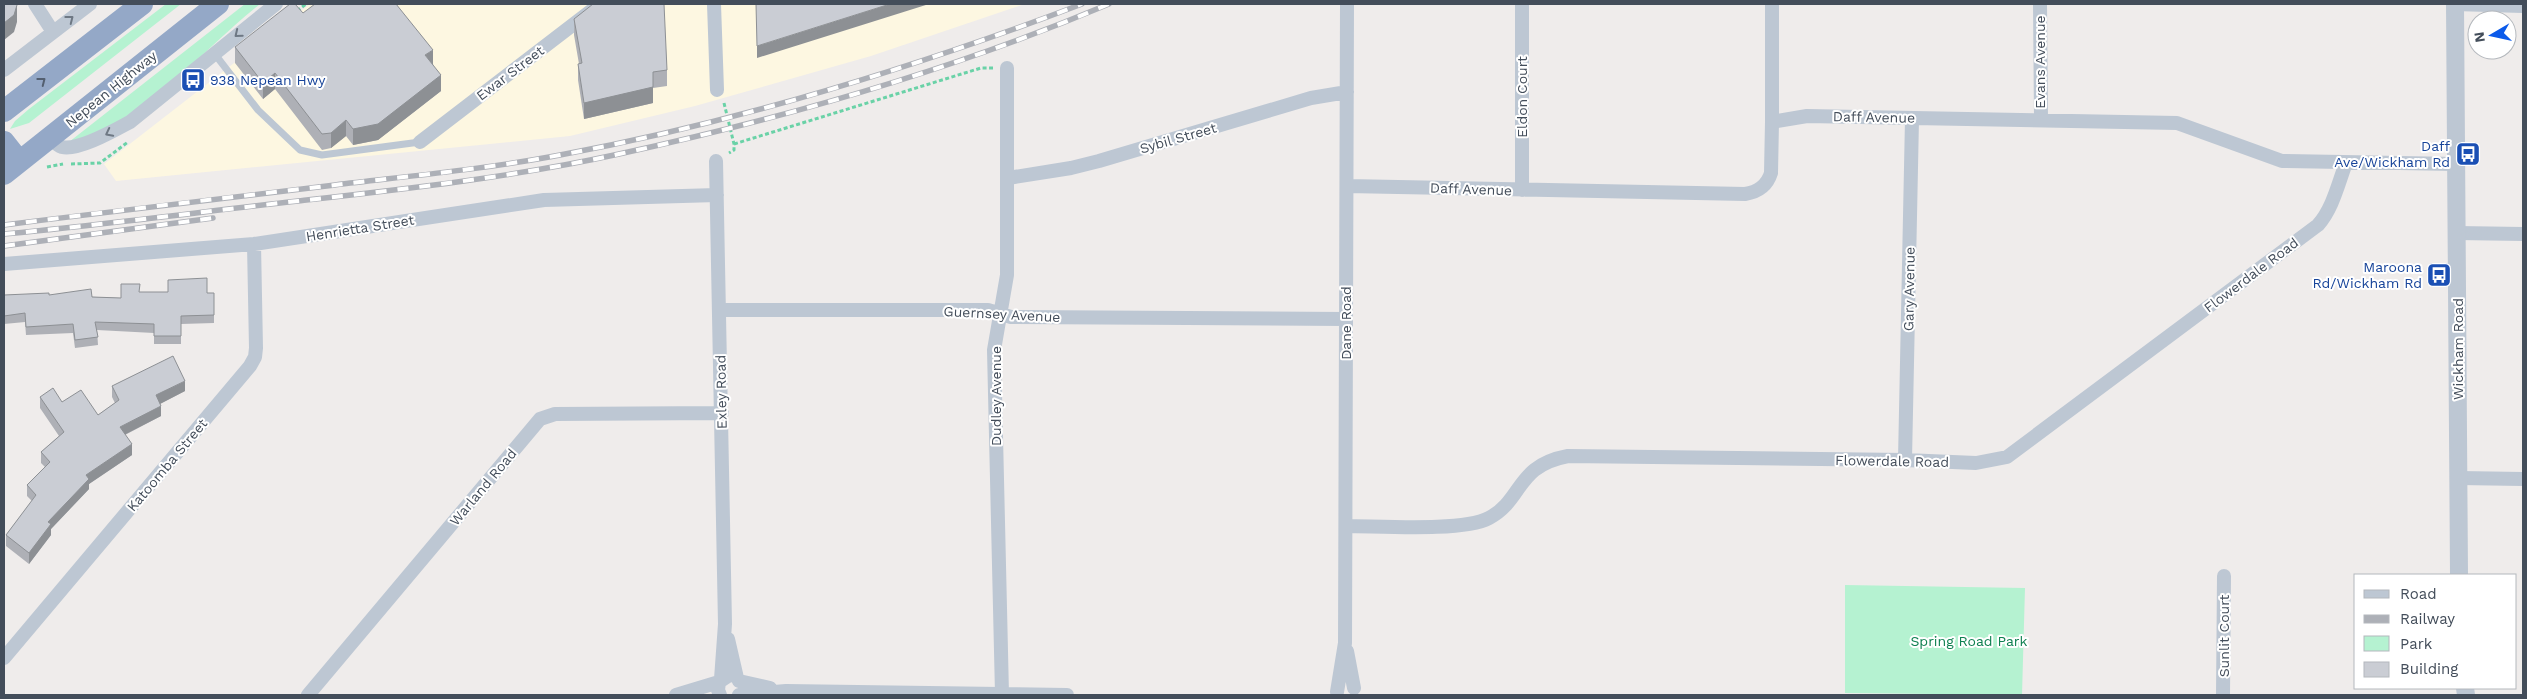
<svg xmlns="http://www.w3.org/2000/svg" width="2527" height="699" font-family="'Work Sans',sans-serif">
<style>
.commercial{fill:#fdf7e1}
.green{fill:#b5f2d1}
.lines{fill:none;stroke-linecap:round;stroke-linejoin:round}
.path{stroke:#6ad2a7;stroke-width:3;stroke-dasharray:4 2.5;stroke-linecap:butt}
.service{stroke:#bdc7d3;stroke-width:7}
.minor{stroke:#bdc7d3;stroke-width:14}
.tertiary{stroke:#bdc7d3;stroke-width:18}
.trunk{stroke:#94a8c7;stroke-width:22}
.rail-casing{stroke:#adb0b7;stroke-width:5.5}
.rail{stroke:#fff;stroke-width:4;stroke-dasharray:11;stroke-linecap:butt}
.wall{fill:#aeb0b6}
.shaded-wall{fill:#8d9094}
.building{fill:#cacdd4;stroke:#8d9094}
.oneway{stroke:#6e7884}
.oneway2{stroke:#535f70}
.labels{text-anchor:middle;stroke-width:4;stroke-linejoin:round;paint-order:stroke}
.street-label{font-size:14px;fill:#434d5a;stroke:#fff}
.transit-label{font-size:14px;fill:#164399;stroke:#fff;text-anchor:end}
.park-label{font-size:14px;fill:#0f8051;stroke:#fff}
</style>
<rect width="100%" height="100%" fill="#efeceb"/>
<!-- commercial -->
<path class="commercial" d="M310,4H1025L871,56L695,106L570,136L116,181L104,164Z"/>
<!-- green -->
<path class="green" d="M166,4H181L29,123L10,129L15,121L29,109Z
M245,4H260C200,51 146,123 69,142Z
M1845,585L2025,588L2022,695L1845,693Z"/>
<g class="lines">
<!-- path -->
<path class="path" d="M297,11L306,4
M724,103L734,144V150L729,153
M734,144L981,68H993
M71,164L100,163L128,142
M47,167L63,164"/>
<!-- service -->
<path class="service" d="M214,53L258,110L300,150L322,155L420,142"/>
<!-- minor -->
<path class="minor" d="M35,4L53,32
M714,4L717,90
M1522,4V190
M2040,4L2041,119
M2455,4L2523,6
M4,70L90,4
M1772,122V4
M49,138C53,141 57,145 62,147C79,151 115,130 130,122L276,4
M420,142L600,4
M716,161L725,624L721,679
M1008,178L1071,168L1099,161L1311,98L1347,92
M1347,186L1745,194C1758,192 1767,186 1771,173L1772,122L1807,116L2177,123L2282,161L2456,164
M2457,233L2523,234
M4,264L254,244L544,200L717,195
M719,310H988L1011,317L1345,319
M1905,460L1912,119
M2459,478L2523,479
M1346,526C1379,526 1463,532 1489,518C1524,499 1515,466 1568,456L1905,460L1976,463L2007,457L2318,225C2333,208 2338,184 2346,163
M728,639L737,678
M1347,651L1354,688
M4,658L250,366L255,357L256,348L254,244
M739,681L770,688
M1337,692L1345,643L1347,4
M1002,694L994,350L1007,275V68
M308,695L540,419L555,414L722,413
M676,695L719,682
M720,695L718,690L719,682L728,676
M739,695L786,691L1067,695
M2223,695L2224,576"/>
<!-- tertiary -->
<path class="tertiary" d="M2455,4L2459,575
M2465,688L2466,695"/>
<!-- trunk -->
<path class="trunk" d="M4,111L142,4
M4,142L19,161
M4,174L218,4"/>
<defs>
<path id="rail" d="M4,225C114,211 224,198 335,185C410,176 486,169 560,155C738,122 913,68 1082,4
M4,234C102,225 200,212 298,201C405,189 514,177 619,154C786,118 952,70 1109,4
M4,246L213,218"/>
</defs>
<!-- rail casing -->
<use href="#rail" class="rail-casing"/>
<!-- rail -->
<use href="#rail" class="rail"/>
</g>
<!-- wall -->
<path class="wall" d="M574,19L667,70V86L653,88V103L584,119L578,80V64H579L574,35Z
M235,47L433,64L441,91L378,140L353,145L346,136L331,148L322,150L275,89L263,99L235,63Z
M140,292L214,293V323L181,324V344H154V333L97,330L98,345L75,348L73,333L26,335L25,322L4,324V295H49L121,298Z
M112,386L185,391L160,404L161,416L125,435L132,455L89,484V489L51,529V535L29,564L6,546V535L32,501L27,496V485L45,467L41,463V452L59,436L40,408V397L62,402L98,415L115,403L112,397Z"/>
<!-- shaded-wall -->
<path class="shaded-wall" d="M890,4H929L757,58V46Z
M17,5V22L14,32L4,40V23Z
M433,50V66L425,55Z
M653,72V103L584,119V103Z
M275,73V89L263,99V83Z
M441,75V91L378,140L353,145V129Z
M346,120V136L331,148V133Z
M185,381V391L156,406V395Z
M161,406V416L120,437V427Z
M132,444V455L89,484V489L51,529V535L29,564V553L48,522L86,475Z"/>
<!-- building -->
<path class="building" d="M4,4H16L17,5L14,15L4,23Z
M290,4H295L303,13L315,4H396L433,50L425,55L441,75L378,124L353,129L346,120L331,133L322,134L275,73L263,83L235,47Z
M593,4H664L667,70L653,72V87L584,103L578,64L582,63L574,19Z
M756,4H890L757,46Z
M207,278V293H214V315L181,316V336H154V324L95,322L98,337L75,340L73,324L26,327L25,313L4,316V295L49,293V295L91,289L92,297L121,298V284H140L139,292H168V280Z
M173,356L185,381L156,395L161,406L120,427L132,444L86,475L89,479L48,522L51,524L29,553L6,535L36,495L27,485L50,462L41,452L64,432L40,397L53,388L62,402L81,390L98,415L119,400L112,386Z"/>
<!-- one-way arrows -->
<defs><path id="oneway-chevron" d="M-2-3.5L2.5 0L-2 3.5" fill="none" stroke-width="1.6" stroke-linecap="round" stroke-linejoin="round" transform="scale(1.25)"/></defs>
<g class="oneway">
<use href="#oneway-chevron" transform="translate(70 19) rotate(-38)"/>
<use href="#oneway-chevron" transform="translate(238 34) rotate(141)"/>
<use href="#oneway-chevron" transform="translate(109 133) rotate(153)"/>
</g>
<use class="oneway2" href="#oneway-chevron" transform="translate(42 81) rotate(-38)"/>
<!-- icons -->
<defs>
<symbol id="bus-square" viewBox="-11 -11 22 22"><rect x="-9" y="-9" width="18" height="18" rx="4" fill="#1a4fb4" stroke="#fff"/><path d="M-5-6H5V4H4V6H2V4H-2V6H-4V4H-5ZM-3.5-4V0h7V-4ZM-3.5 1.2v1.5H-2V1.2ZM2 1.2v1.5H3.5V1.2Z" fill="#fff"/></symbol>
</defs>
<g fill-rule="evenodd">
<use href="#bus-square" x="179" y="66" width="28" height="28"/>
<use href="#bus-square" x="2454" y="140" width="28" height="28"/>
<use href="#bus-square" x="2425" y="261" width="28" height="28"/>
</g>
<g class="labels">
<!-- street labels -->
<g class="street-label">
<text transform="translate(2040 62) rotate(-90)" y="5">Evans Avenue</text>
<text transform="translate(510 73) rotate(-37)" y="5">Ewar Street</text>
<text transform="translate(111 89) rotate(-39)" y="5">Nepean Highway</text>
<text transform="translate(1522 97) rotate(-90)" y="5">Eldon Court</text>
<text transform="translate(1874 117) rotate(1)" y="5">Daff Avenue</text>
<text transform="translate(1178 138) rotate(-16)" y="5">Sybil Street</text>
<text transform="translate(1471 189) rotate(2)" y="5">Daff Avenue</text>
<text transform="translate(360 228) rotate(-9)" y="5">Henrietta Street</text>
<text transform="translate(2251 275) rotate(-37)" y="5">Flowerdale Road</text>
<text transform="translate(1909 289) rotate(-89)" y="5">Gary Avenue</text>
<text transform="translate(1002 314) rotate(3)" y="5">Guernsey Avenue</text>
<text transform="translate(1346 323) rotate(-90)" y="5">Dane Road</text>
<text transform="translate(2458 349) rotate(-90)" y="5">Wickham Road</text>
<text transform="translate(721 392) rotate(-91)" y="5">Exley Road</text>
<text transform="translate(996 396) rotate(-90)" y="5">Dudley Avenue</text>
<text transform="translate(1892 461) rotate(1)" y="5">Flowerdale Road</text>
<text transform="translate(167 465) rotate(-50)" y="5">Katoomba Street</text>
<text transform="translate(483 487) rotate(-50)" y="5">Warland Road</text>
<text transform="translate(2224 636) rotate(-90)" y="5">Sunlit Court</text>
</g>
<!-- transit labels -->
<g class="transit-label">
<text x="210" y="85" text-anchor="start">938 Nepean Hwy</text>
<text x="2450" y="151">Daff<tspan x="2450" dy="16">Ave/Wickham Rd</tspan></text>
<text x="2422" y="272">Maroona<tspan x="2422" dy="16">Rd/Wickham Rd</tspan></text>
</g>
<!-- park labels -->
<g class="park-label">
<text x="1969" y="646">Spring Road Park</text>
</g>
</g>
<!-- border -->
<rect width="2527" height="699" fill="none" stroke="#434d5a" stroke-width="10"/>
<!-- legend -->
<rect x="2354" y="574" width="162" height="115" fill="#ffffff" stroke="#b4b8bd"/>
<rect x="2364" y="590" width="25" height="8" fill="#bdc7d3" stroke="#b4b8bd"/>
<text x="2400" y="599" font-size="15" fill="#434d5a">Road</text>
<rect x="2364" y="615" width="25" height="8" fill="#adb0b7" stroke="#b4b8bd"/>
<text x="2400" y="624" font-size="15" fill="#434d5a">Railway</text>
<rect x="2364" y="636" width="25" height="15" fill="#b5f2d1" stroke="#b4b8bd"/>
<text x="2400" y="649" font-size="15" fill="#434d5a">Park</text>
<rect x="2364" y="662" width="25" height="15" fill="#cacdd4" stroke="#b4b8bd"/>
<text x="2400" y="674" font-size="15" fill="#434d5a">Building</text>
<!-- north arrow -->
<g transform="translate(2492 35) rotate(261)"><circle r="24" fill="#ffffff" stroke="#b4b8bd"/>
<path d="M0-4L9 19L0 12L-9 19Z" fill="#0b5aea"/>
<text y="-8" font-size="14" font-weight="bold" text-anchor="middle" fill="#434d5a">N</text>
</g>
</svg>
